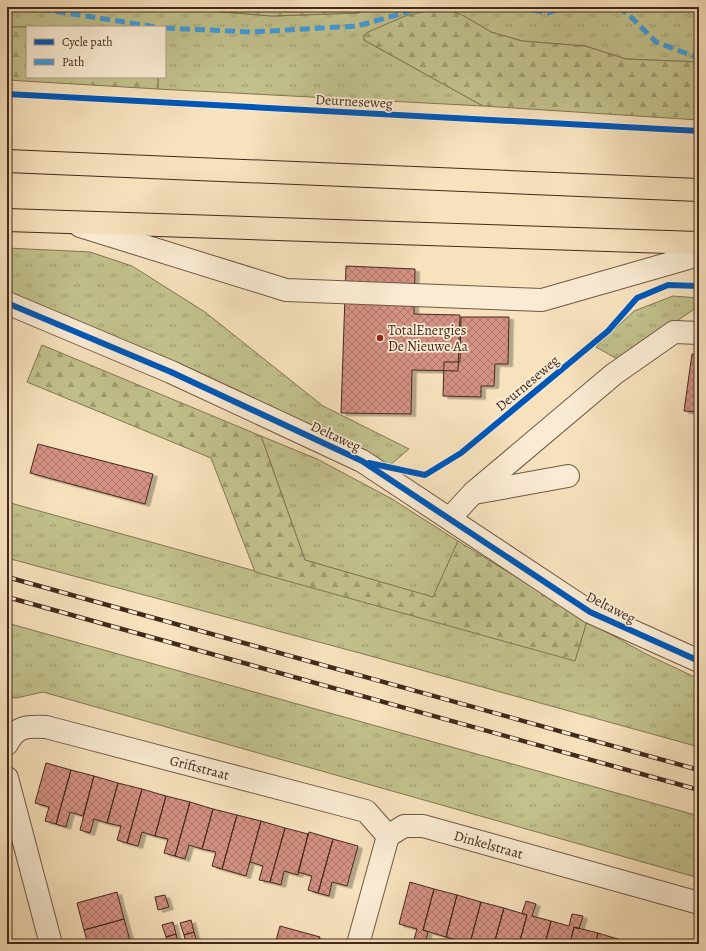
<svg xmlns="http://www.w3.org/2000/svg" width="706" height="951" font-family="Alegreya,serif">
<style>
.grass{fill:url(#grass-tufts);stroke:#827654}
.forest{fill:url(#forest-firs);stroke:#827654}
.building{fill:url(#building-cross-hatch);stroke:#43291c;filter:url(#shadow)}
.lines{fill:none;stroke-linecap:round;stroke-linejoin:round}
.minor-casing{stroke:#705744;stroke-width:24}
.major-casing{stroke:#43291c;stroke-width:24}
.minor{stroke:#faecd4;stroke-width:22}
.major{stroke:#f7e2bd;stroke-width:22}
.rail-casing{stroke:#43291c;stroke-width:4.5}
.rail{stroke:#faecd4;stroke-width:3;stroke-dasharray:9;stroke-linecap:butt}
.quiet{stroke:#3f9cdf;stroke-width:5;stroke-dasharray:10 5;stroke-linecap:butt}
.cycleway-casing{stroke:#faecd4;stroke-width:8}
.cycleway{stroke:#0057b8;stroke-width:6}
.poi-dot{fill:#8f2418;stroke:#faecd4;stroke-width:1.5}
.labels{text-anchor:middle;stroke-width:3.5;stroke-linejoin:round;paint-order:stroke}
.street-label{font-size:14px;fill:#43291c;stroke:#faecd4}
.poi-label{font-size:14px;fill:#43291c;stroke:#faecd4;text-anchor:start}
</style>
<defs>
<pattern id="grass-tufts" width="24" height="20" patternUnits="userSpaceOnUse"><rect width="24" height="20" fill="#c2c28d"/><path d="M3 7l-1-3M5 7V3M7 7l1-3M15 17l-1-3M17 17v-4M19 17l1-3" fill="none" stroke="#9f9e72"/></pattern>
<pattern id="forest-firs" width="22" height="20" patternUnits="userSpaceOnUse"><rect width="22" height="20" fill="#c2c28d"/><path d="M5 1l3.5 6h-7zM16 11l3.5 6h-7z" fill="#9f9e72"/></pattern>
<pattern id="building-cross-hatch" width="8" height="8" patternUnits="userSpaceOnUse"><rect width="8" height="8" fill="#d49184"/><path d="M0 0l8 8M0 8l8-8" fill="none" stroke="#ae766b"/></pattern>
<filter id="shadow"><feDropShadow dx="4.5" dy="2.5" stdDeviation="0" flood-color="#0004"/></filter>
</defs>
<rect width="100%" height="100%" fill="#f7e2bd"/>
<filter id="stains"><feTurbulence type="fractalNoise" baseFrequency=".005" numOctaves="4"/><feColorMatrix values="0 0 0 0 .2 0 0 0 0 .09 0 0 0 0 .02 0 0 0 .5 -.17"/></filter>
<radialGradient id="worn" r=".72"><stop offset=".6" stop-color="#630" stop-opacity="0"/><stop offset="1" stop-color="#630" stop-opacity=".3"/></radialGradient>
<!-- grass -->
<path class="grass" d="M7,7H162L272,16L358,13L372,7H699V62L626,59L585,46L522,41L491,32L464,16L364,35V40L483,106L158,89V77H165V27H7Z
M7,248L90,252L132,266L205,312L323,406L409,449L390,465L330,433L7,300Z
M673,296L699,298V306L619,360L596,347L634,311Z
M261,436L317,459L392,499L458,541L434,598L305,560Z
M7,502L575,660L587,621L646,654L699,679V747L367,655L7,558Z
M7,623L699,816V878L43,692L16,698L7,696Z"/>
<!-- forest -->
<path class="forest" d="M162,7H372L358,13L272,16Z
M435,9H447L464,16L491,32L522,41L585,46L626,59L699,62V120L483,106L364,40V35L368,32L405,16Z
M7,27H27V77H158V89L7,80Z
M42,345L261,436L305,560L433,597L458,541L587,621L575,661L255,572L211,458L27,382Z"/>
<!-- building -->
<path class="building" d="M346,266L415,269L414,314L460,315L458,371L412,370L411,414L341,413Z
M461,317H509L508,364H495L494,386H481V397L443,396L444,362H460Z
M692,354L699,355V422L696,421L697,412L684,411Z
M38,444L153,474L145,504L30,473Z
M46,763L71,770L56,824L45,821L49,807L35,803Z
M71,770L94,776L83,816L70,812L66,827L56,824Z
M94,776L118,783L107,823L94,819L90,833L80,830Z
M118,783L142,789L127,843L117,840L121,826L107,823Z
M142,789L166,796L155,836L142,832L138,846L127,843Z
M166,796L190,802L175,856L164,853L168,839L155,836Z
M190,802L213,809L202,849L189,845L185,859L175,856Z
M213,809L237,815L222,869L212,866L216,852L202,849Z
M237,815L261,821L246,876L222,869Z
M261,821L285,828L270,882L259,880L263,866L250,862Z
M285,828L308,834L298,875L284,871L281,885L270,882Z
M309,832L333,839L318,893L308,890L312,876L298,872Z
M333,839L358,846L347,886L332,882L329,896L318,893Z
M410,882L434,889L423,930L428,932L425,944L413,943L417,929L399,924Z
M434,889L457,895L446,937L423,930Z
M117,892L124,919L84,930L77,903Z
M165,895L169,907L158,910L155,897Z
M457,895L481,902L470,943L474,944H464V942L446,937Z
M526,901L536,904L532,916L551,921L545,944H519L527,915L522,913Z
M481,902L504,908L494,944L470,943Z
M504,908L527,915L519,944H494Z
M572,914L583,916L579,929L574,927L570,944H545L551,921L569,926Z
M124,919L131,944H88L84,930Z
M191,920L194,932L184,935L180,923Z
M173,922L176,934L166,937L162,925Z
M280,926L320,937L318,944H275Z
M574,927L598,933L595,944H570Z
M194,932L198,944H186L184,935Z
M598,933L621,940L620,944H595Z
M176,934L179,944H168L166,937Z
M621,940L630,943L635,944H620Z"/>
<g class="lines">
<defs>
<g id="minor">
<path d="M80,226L286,290L542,300L699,255"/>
<path d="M7,303L171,372L362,461L590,612L699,661"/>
<path d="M474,493L568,476"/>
<path d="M450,518L473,493L614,374L674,332L699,333"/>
<path id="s1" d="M7,744C16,726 27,726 46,727L366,811L388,836"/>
<path d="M7,778L51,944"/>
<path id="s2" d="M358,944L388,836L404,826H423L699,903"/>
</g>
<path id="major" d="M7,161L699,190
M7,220L699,243"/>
</defs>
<!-- minor casing -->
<use href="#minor" class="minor-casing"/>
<!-- major casing -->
<use href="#major" class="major-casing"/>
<!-- minor -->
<use href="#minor" class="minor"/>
<!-- major -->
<use href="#major" class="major"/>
<defs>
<path id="rail" d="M7,577L699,770
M7,597L699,790"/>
</defs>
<!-- rail casing -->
<use href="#rail" class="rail-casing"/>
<!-- rail -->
<use href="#rail" class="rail"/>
<!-- quiet -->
<path class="quiet" d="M26,7L157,27
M518,7L548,13L565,7
M618,7L631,17L656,42L693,56L699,55
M165,28L252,32L357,26L425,7"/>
<defs>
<path id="cycleway" d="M7,94L699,131
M7,303L171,372L362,461L590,612L699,661
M369,463L425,475L461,453L608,331L637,298L668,285L699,286"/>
</defs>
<!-- cycleway casing -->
<use href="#cycleway" class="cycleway-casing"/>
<!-- cycleway -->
<use href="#cycleway" class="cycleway"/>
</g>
<!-- markers -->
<circle class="poi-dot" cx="380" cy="338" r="4"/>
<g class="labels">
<!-- street labels -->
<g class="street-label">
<text transform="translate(354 101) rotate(3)" y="5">Deurneseweg</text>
<text transform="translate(527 383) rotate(-40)" y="5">Deurneseweg</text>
<text transform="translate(336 436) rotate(25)" y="5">Deltaweg</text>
<text transform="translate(611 607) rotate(27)" y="5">Deltaweg</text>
<text dy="5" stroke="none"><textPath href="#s1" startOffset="205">Griftstraat</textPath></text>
<text dy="5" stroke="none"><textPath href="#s2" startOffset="218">Dinkelstraat</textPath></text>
</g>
<!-- poi labels -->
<g class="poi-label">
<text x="388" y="335">TotalEnergies<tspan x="388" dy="16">De Nieuwe Aa</tspan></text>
</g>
</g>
<!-- margin -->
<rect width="706" height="951" fill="none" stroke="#f7e2bd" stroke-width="24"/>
<rect x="8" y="8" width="690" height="935" fill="none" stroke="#43291c" stroke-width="2"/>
<rect x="12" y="12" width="682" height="927" fill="none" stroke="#43291c"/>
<!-- legend -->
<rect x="26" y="26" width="140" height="52" fill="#faecd4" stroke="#b19e8a"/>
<rect x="34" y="39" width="20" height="6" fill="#0057b8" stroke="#b19e8a"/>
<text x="62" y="46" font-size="12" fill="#43291c">Cycle path</text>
<rect x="34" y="59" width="20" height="6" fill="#3f9cdf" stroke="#b19e8a"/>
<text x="62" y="66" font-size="12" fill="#43291c">Path</text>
<rect width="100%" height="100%" filter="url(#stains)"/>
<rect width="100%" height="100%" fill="url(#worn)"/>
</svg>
